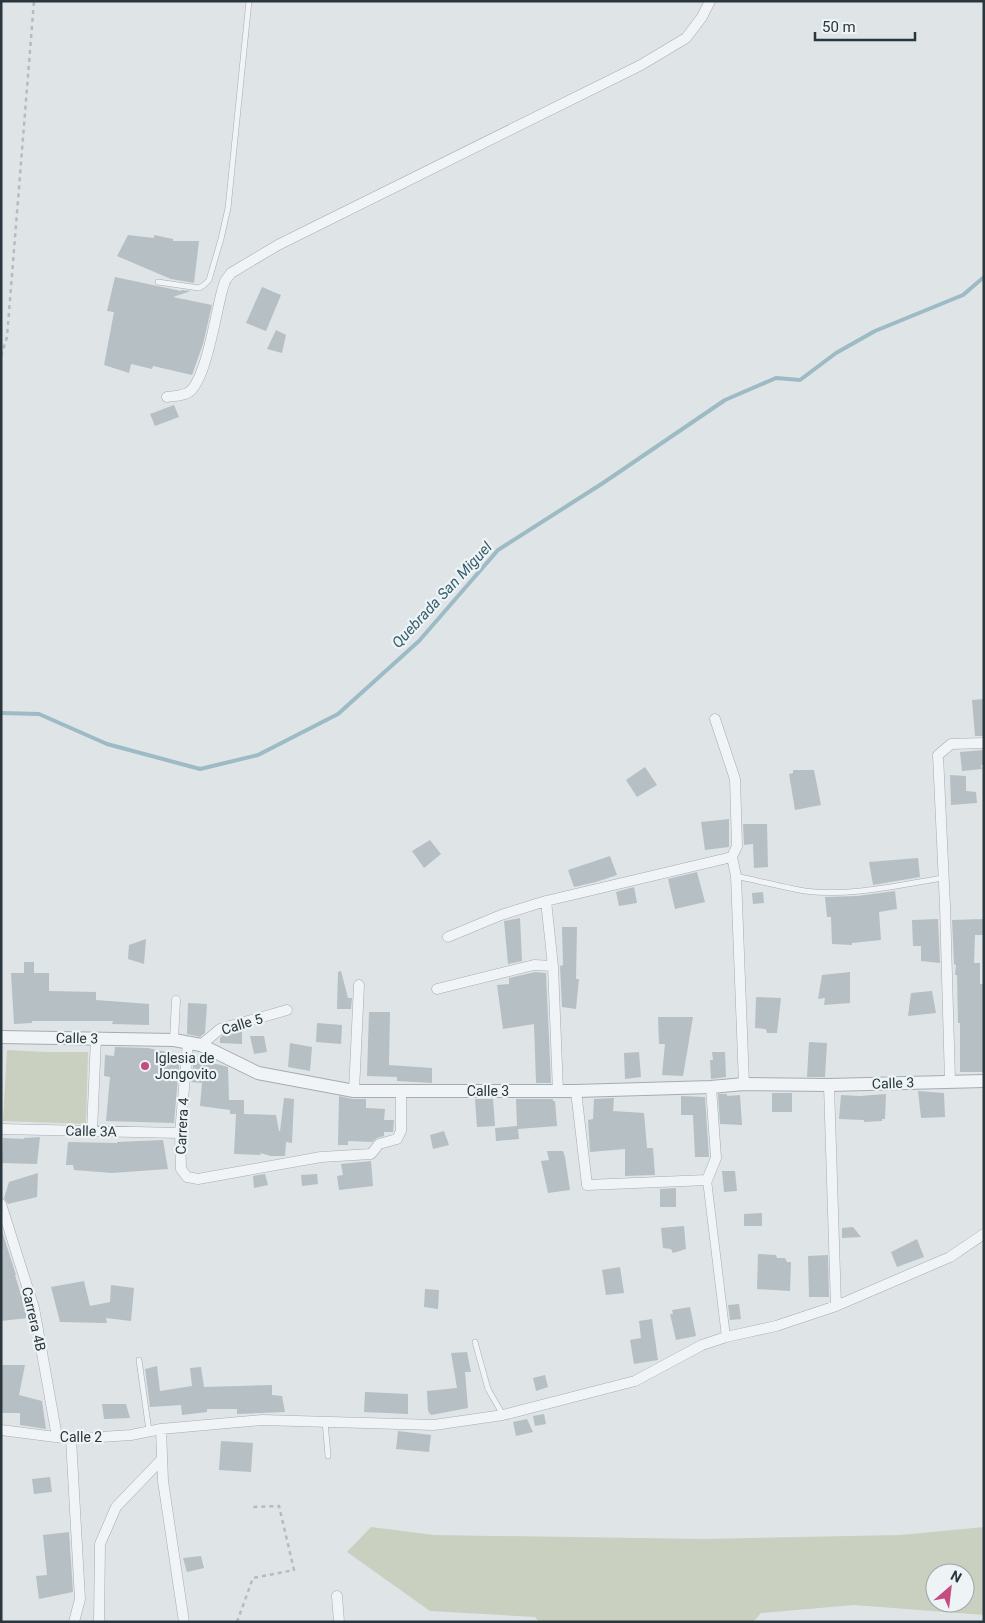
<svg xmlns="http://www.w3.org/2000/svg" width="985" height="1623" font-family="Roboto,sans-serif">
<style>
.green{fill:#c9d0c0;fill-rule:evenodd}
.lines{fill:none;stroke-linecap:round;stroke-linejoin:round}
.stream{stroke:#9cbbc5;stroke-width:4}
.building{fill:#b6bfc3}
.service-casing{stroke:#a5acb1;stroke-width:6}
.pedestrian-casing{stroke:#a5acb1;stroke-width:9}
.minor-casing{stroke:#a5acb1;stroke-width:11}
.tertiary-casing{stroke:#a5acb1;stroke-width:14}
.path{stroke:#b5bbbe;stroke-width:2.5;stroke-dasharray:4 4;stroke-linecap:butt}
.service{stroke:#f1f4f6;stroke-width:5}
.pedestrian{stroke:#f1f4f6;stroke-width:8}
.minor{stroke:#f1f4f6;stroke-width:10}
.tertiary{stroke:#f1f4f6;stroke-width:12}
.poi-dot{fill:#c44c80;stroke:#eef3f5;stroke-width:2}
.labels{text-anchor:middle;stroke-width:4.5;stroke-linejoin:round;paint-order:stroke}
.street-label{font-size:14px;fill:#29363d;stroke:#eef3f5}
.poi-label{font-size:14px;fill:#29363d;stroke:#eef3f5;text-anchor:start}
.water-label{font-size:15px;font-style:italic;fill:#365f6d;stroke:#eef3f5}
</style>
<rect width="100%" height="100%" fill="#dfe4e7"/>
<!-- green -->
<path class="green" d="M7,1050L47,1052H88L86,1124L3,1121Z
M371,1527L434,1535L704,1539L900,1535L984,1527V1615L854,1605L761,1613L753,1622H539L535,1617L430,1611L347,1552ZM935,1573H965V1603H935Z"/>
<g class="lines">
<!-- stream -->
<path class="stream" d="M1,713L39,714L107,744L200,769L258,755L338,714L419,641L498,550L603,483L725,400L776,378L800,380L836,353L875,331L963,295L984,277"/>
</g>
<!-- building -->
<path class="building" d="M128,235L154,238V235L173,239V241H199L194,283L171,279L117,256Z
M115,277L181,291L182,290L191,291L173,297L212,305L203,344L192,375L153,366L152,369L131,364L129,373L104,365L114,312L107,311Z
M262,287L281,295L266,331L246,323Z
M276,330L286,335L282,353L267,349Z
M174,405L179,417L155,426L150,414Z
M984,699V736H975L972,700Z
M984,750V765H981L982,769L962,771L960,752Z
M645,767L657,785L637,797L626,780Z
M793,770H814L821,805L795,810L789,774L793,773Z
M950,775L966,776V791L976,792L977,803L951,805Z
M729,819V847L705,850L701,822Z
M743,824H767L768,867L754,868L753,844L744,845Z
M430,840L441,854L424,868L412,851Z
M610,856L617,875L596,882L574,887L568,870Z
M918,858L920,877L873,885L869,862Z
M697,872L705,902L675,909L668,879Z
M634,887L637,903L619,906L616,892Z
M895,891L897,909L879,912L881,940L852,943V945L832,944L831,917H827L825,897L857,896Z
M763,892L764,903L753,904L752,893Z
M520,918L522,961L508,964L504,921Z
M938,919L940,963L921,961V946H913L912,920Z
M984,919V935H975L974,963H980V984H983L984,1072H960V1023H958L957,975H955L956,965L954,964L952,920Z
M562,927H577L576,979H579L576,1009L562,1007L560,966L563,965Z
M146,939L144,964L128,959L129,945Z
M24,962H34V973H49V991L96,992V1000L149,1004V1025L112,1024L113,1021H32V1023L14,1024L11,973H24Z
M341,971L348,998H352L351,1009H337L338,972Z
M535,972L546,973L551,1083H536L534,1024L503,1029L497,985L509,984V978Z
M850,972V1003L824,1005L825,998L818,999L822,975Z
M932,991L936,1013L908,1016L911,993Z
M757,997L781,998L777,1033H767L766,1029L755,1028L756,998Z
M188,1003L207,1004L205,1033L200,1037L187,1034Z
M369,1012H390L389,1065L432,1068V1083L397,1081V1077L367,1076Z
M658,1017H693L683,1076L662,1075L665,1044H659Z
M317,1023L342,1025L341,1044L316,1042Z
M242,1030V1044L220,1043V1038L223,1035Z
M250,1036H264L267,1052L254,1054Z
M809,1042L827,1043L825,1077H807Z
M290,1043L312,1047L310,1071L288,1067Z
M115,1047L148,1048L180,1055L174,1123L106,1121L110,1077L104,1076L105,1055L114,1056Z
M639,1052L641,1077L625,1079L624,1053Z
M712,1052H725L726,1077L711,1079L710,1060H713Z
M194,1058L228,1067L229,1100H244V1114L276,1115L279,1131H280L284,1098L294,1099L292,1143L286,1142L285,1156H271L260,1153L261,1155L234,1154L236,1114H230V1110L200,1106L202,1083L191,1082Z
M918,1091L944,1093L945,1117L921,1118Z
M772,1093H792V1112H772Z
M718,1094H727V1096L740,1095L742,1125L720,1124Z
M886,1094L885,1119H882V1121L864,1122V1120L839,1119L841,1095L860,1096Z
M339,1096L353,1099H366V1108L385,1109L384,1120H394L393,1132H384V1136L377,1138L372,1142L348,1141V1145H338Z
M681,1096L705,1097L709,1157H695L693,1115H681Z
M614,1098L613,1111L644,1113L647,1148H653L655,1175L625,1176V1149L590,1152L588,1120L593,1119L594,1099Z
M475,1099H493L495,1126L477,1127Z
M516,1099H553V1101H555L557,1126L518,1129L519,1139L496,1141L495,1128L517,1126Z
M444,1131L449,1145L433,1149L430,1135Z
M40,1137L37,1164L2,1163L3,1138L24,1139V1138Z
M163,1140L168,1169L112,1173L74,1170L73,1165H66L68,1142L117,1143V1142Z
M547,1151H563L565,1157L570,1190L548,1193L541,1161L549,1160Z
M371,1161L373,1186L339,1190L337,1176L343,1175L341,1164Z
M722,1171H735L737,1191L724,1192Z
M38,1173L37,1197L8,1204L4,1198L9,1182Z
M265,1174L268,1185L254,1188L253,1176Z
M317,1174L318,1184L302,1186L301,1175Z
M676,1188V1207H660V1189Z
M762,1213V1226H744V1214Z
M684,1226L686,1249L673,1253L671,1249L663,1248L661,1228Z
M853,1227L861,1237L842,1238V1228Z
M1,1228L16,1275H15L28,1318L1,1321Z
M917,1239L924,1257L897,1267L891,1252Z
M758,1254L776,1255L777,1258H785L787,1262H791L790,1291L757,1289Z
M828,1255L829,1297H809L808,1256Z
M620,1267L624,1293L606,1295L602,1270Z
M84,1281L90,1306L110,1302L111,1285L134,1288L131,1321L106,1318L107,1323L60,1322L51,1287Z
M425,1289L439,1290L438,1309L424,1307Z
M739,1304L741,1319L730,1320L728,1305Z
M690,1307L696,1336L676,1340L670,1314H673L672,1310Z
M652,1319L658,1360L634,1364L630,1340L641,1338L639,1321Z
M467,1352L471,1372H465L468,1408L431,1415L428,1411L427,1391L457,1388L451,1353Z
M2,1365H25L19,1395L42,1401L46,1429L20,1425V1413H1Z
M157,1366L160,1391L192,1386L190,1368L201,1367L204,1387L272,1385V1395L282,1396L285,1412L237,1414V1409H207V1412L182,1415L181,1405L150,1407L145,1369Z
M545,1375L548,1387L536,1391L533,1378Z
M365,1392L408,1394V1414L364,1412Z
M102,1404H126L130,1418L104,1419Z
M544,1414L546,1424L535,1426L533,1416Z
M527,1419L533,1432L516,1436L513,1422Z
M398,1431L431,1435L429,1452L396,1449Z
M221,1441L253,1443L251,1472L219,1470Z
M50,1477L52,1492L34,1494L32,1479Z
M69,1532L73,1592L39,1599L36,1576L47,1575L43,1535Z
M201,1556L204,1568L187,1572L183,1558Z"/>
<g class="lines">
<defs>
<path id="service" d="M158,282L199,288L204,285L209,280L221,239L228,208L249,1
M736,876C759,881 782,887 805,891C851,897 898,885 943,878
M475,1342L488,1389L503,1415
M139,1360L149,1431
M325,1421L328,1456"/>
<path id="pedestrian" d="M174,1040L176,1000
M707,1180L726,1337"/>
<path id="minor" d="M167,397C173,396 184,396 189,392C206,380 216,313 222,291L225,281L231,273L278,245L641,65L686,38L702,17L710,1
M715,719L735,779L737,846L732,857L736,876L744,1084
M546,901L553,966L558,1091
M448,937L501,915L546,901L732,857
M437,989L534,965L553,966
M188,1043L180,1133L181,1169L187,1177L198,1179L321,1157L371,1154L379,1144L397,1139L401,1131V1092
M201,1045L220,1029L287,1010
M950,1081L945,906L938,755L951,744L984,743
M829,1085L836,1306
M354,1091L359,985
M576,1091L587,1185L707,1180L716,1158L711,1087
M1,1129L180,1133
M92,1131L96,1038
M1,1204L34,1308L57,1437
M161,1429L163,1481L184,1622
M1,1430L71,1439L131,1435L161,1429L262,1420L434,1425L503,1415L635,1381L702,1345L726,1337L776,1326L836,1306L950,1257L984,1234
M71,1439L80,1599L74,1622
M337,1596L339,1622
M99,1622L100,1544L116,1507L162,1459"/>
<path id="tertiary" d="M1,1037L174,1040L201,1045L258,1073L354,1091H576L711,1087L744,1084L829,1085L984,1081"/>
</defs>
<!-- service casing -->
<use href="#service" class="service-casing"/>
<!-- pedestrian casing -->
<use href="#pedestrian" class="pedestrian-casing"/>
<!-- minor casing -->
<use href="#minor" class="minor-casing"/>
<!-- tertiary casing -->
<use href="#tertiary" class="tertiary-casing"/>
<!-- path -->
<path class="path" d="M1,356L7,337L34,1
M237,1622L253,1578L294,1570L279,1506L252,1507"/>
<!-- service -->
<use href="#service" class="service"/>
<!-- pedestrian -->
<use href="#pedestrian" class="pedestrian"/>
<!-- minor -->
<use href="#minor" class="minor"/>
<!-- tertiary -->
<use href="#tertiary" class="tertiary"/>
</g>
<!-- markers -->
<circle class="poi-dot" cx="145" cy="1066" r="5"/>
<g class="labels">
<!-- street labels -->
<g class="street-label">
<text transform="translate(242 1024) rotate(-17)" y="5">Calle 5</text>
<text transform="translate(77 1038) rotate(1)" y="5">Calle 3</text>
<text transform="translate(893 1083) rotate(-2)" y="5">Calle 3</text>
<text x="488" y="1096">Calle 3</text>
<text transform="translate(182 1126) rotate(-87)" y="5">Carrera 4</text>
<text transform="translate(91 1131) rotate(1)" y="5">Calle 3A</text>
<text transform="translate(34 1319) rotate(77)" y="5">Carrera 4B</text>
<text x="81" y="1442">Calle 2</text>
</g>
<!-- poi labels -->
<g class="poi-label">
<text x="155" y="1063">Iglesia de<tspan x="155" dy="16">Jongovito</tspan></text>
</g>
<!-- water labels -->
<g class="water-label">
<text transform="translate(442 595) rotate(-47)" y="5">Quebrada San Miguel</text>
</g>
</g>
<!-- border -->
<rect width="985" height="1623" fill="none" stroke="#29363d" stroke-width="5"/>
<!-- north arrow -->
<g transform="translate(950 1588) rotate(28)"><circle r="24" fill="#eef3f5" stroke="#9fa7ab"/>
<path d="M0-4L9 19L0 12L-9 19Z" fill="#c44c80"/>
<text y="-8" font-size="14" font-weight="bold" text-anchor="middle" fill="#29363d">N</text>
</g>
<!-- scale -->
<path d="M815 32v8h100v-8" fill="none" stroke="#29363d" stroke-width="2.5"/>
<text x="822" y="32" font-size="15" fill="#29363d" stroke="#eef3f5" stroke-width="4" paint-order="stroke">50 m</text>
</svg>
